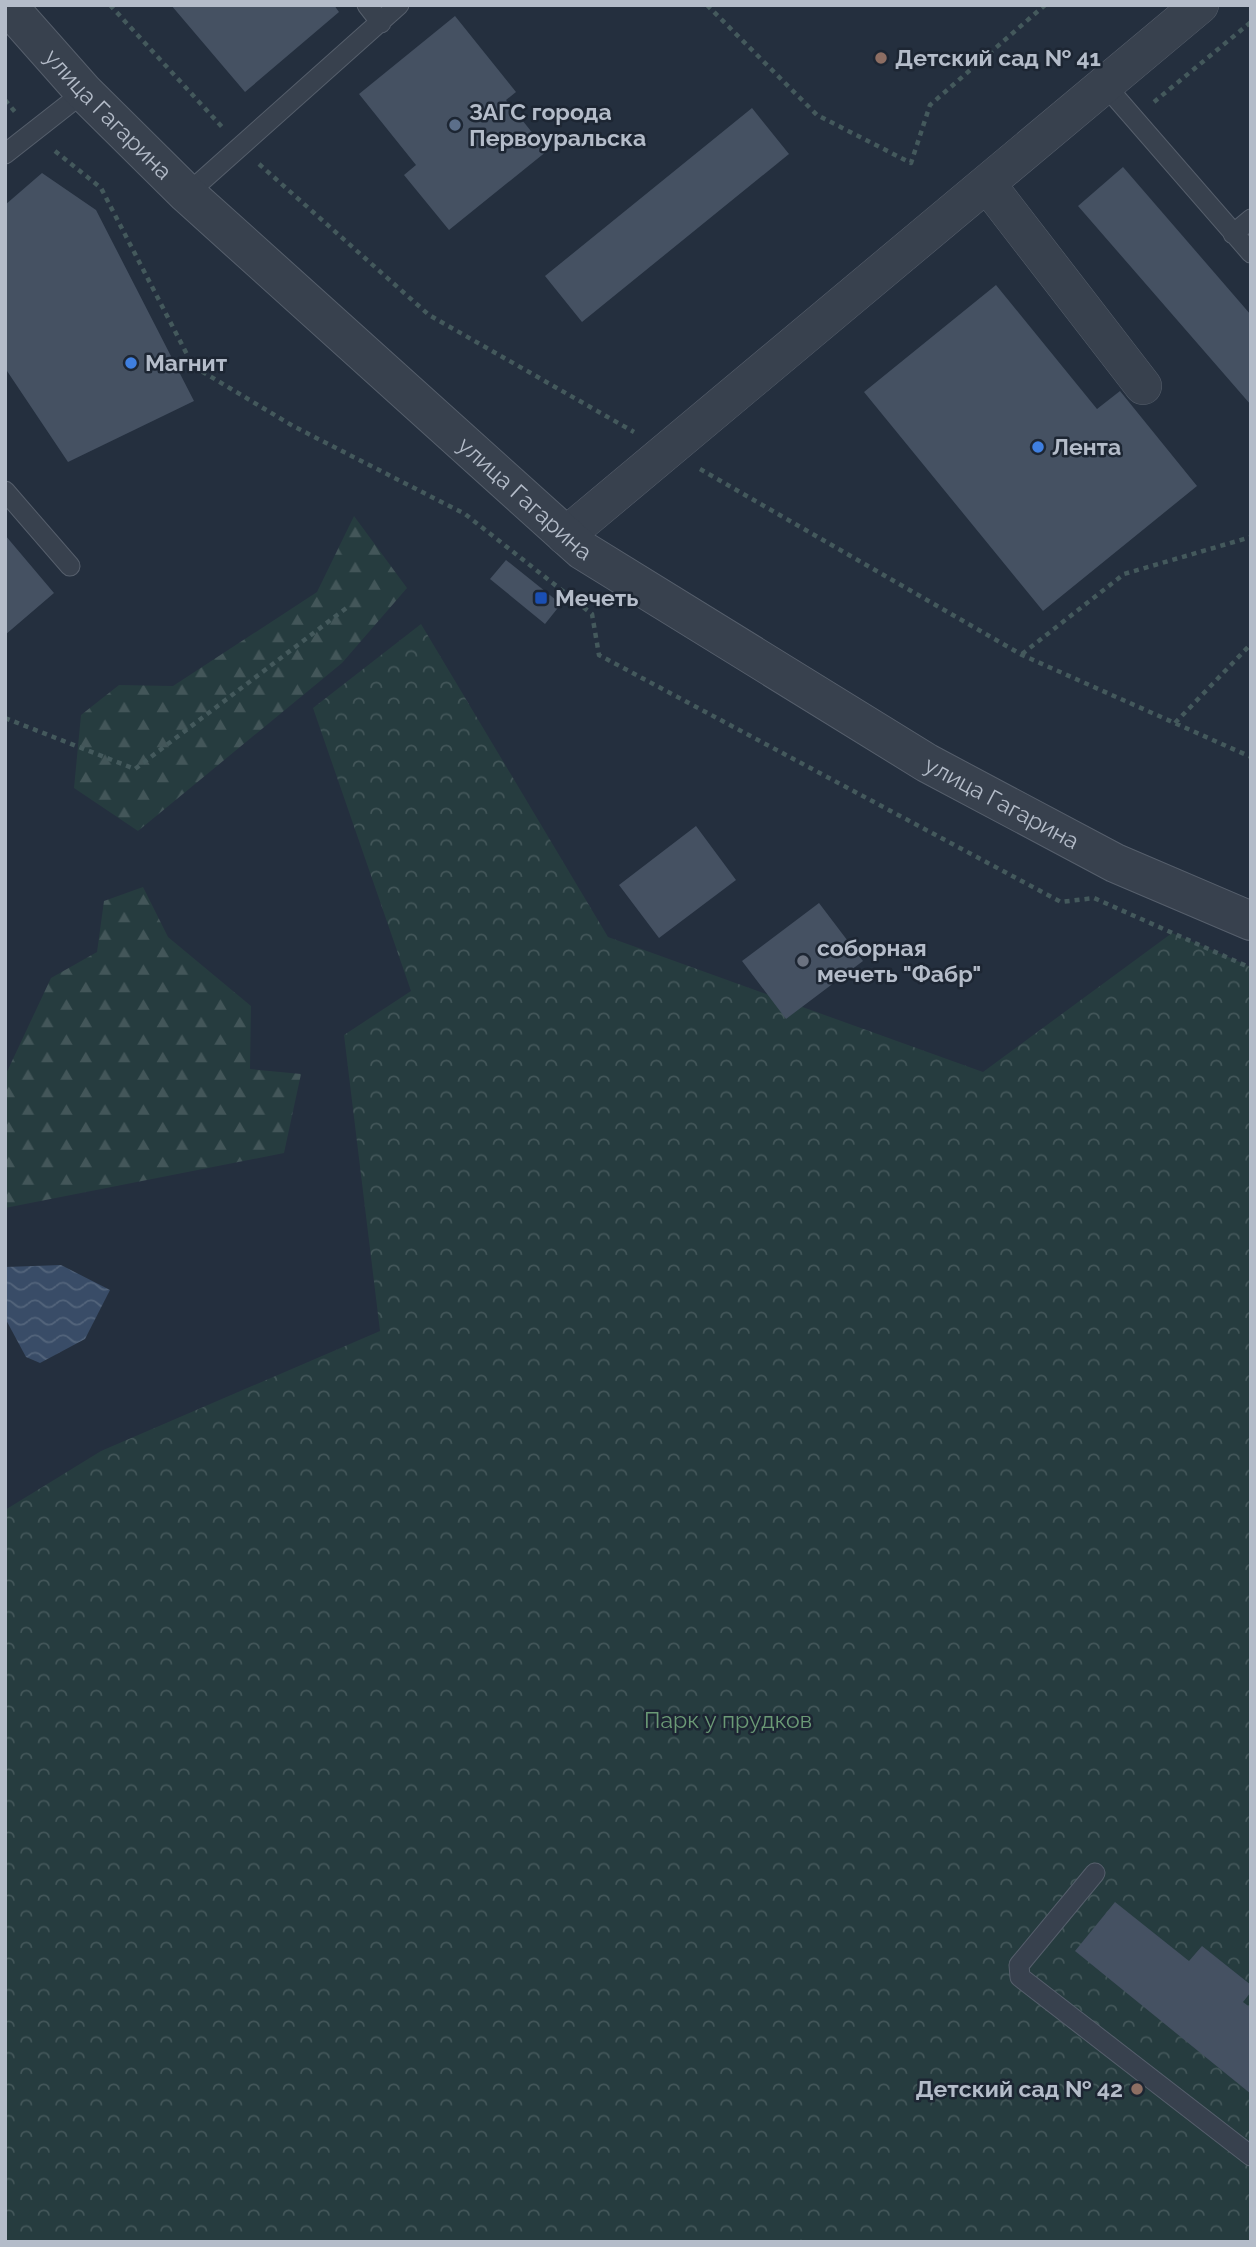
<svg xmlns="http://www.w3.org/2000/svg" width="1256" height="2247" font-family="Raleway,sans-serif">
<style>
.forest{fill:url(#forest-firs)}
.park{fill:url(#park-crowns)}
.water{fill:url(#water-waves)}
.building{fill:#455162}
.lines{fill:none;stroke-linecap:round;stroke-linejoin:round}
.service-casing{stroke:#565f6c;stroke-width:21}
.minor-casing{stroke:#565f6c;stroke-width:38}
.tertiary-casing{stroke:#565f6c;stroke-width:40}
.path{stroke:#44595c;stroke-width:4.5;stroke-dasharray:5 5;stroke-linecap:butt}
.service{stroke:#38414e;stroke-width:19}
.minor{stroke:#38414e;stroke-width:37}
.tertiary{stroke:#38414e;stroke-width:38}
.education-dot{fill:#8d6e63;stroke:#1d2633;stroke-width:2.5}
.service-dot{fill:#5c6f8a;stroke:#1d2633;stroke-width:2.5}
.shop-dot{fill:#3f7fe0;stroke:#1d2633;stroke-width:2.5}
.transit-dot{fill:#1a4fb4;stroke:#1d2633;stroke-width:2.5}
.worship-dot{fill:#6b7280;stroke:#1d2633;stroke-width:2.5}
.labels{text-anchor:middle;stroke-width:5;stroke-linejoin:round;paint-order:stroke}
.poi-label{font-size:23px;font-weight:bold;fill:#b4bcc9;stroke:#1d2633;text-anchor:start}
.street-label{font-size:23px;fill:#b4bcc9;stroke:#1d2633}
.park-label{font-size:23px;fill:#6b9a76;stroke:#1d2633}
</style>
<defs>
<pattern id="forest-firs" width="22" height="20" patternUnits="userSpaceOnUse" patternTransform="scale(1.75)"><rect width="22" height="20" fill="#263c3f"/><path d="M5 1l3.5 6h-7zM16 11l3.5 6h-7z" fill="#435659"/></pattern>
<pattern id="park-crowns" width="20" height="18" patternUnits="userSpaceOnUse" patternTransform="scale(1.75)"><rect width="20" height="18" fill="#263c3f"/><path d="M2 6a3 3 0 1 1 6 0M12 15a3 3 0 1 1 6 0" fill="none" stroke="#435659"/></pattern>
<pattern id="water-waves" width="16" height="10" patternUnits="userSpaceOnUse" patternTransform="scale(1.75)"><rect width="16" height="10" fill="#394c67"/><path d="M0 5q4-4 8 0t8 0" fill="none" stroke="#53647b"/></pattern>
</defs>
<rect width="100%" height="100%" fill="#242f3e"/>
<!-- forest -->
<path class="forest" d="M354,516L407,588L342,663L138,831L74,788L81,715L119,685L173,686L317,592Z
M143,887L168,937L251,1006L250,1069L301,1074L284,1153L5,1208V1076L51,978L97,952L104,901Z"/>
<!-- park -->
<path class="park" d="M421,624L608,937L983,1072L1172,933L1251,967V2242H5V1510L101,1451L380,1331L344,1035L411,991L313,708Z"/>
<!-- water -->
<path class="water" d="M61,1265L110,1290L85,1339L40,1363L26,1357L5,1318V1267Z"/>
<!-- building -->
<path class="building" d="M171,5H334L339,12L245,92Z
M455,16L516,92L506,100L547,151L449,230L404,175L416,165L359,94Z
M752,108L789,154L582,322L545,276Z
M1123,167L1251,315V405L1078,206Z
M42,173L96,210L194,401L68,462L5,368V205Z
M996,285L1097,409L1120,391L1197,486L1043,611L864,392Z
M5,535L54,593L5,635Z
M506,560L561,604L545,624L490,579Z
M696,826L736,880L659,938L619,885Z
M819,903L863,961L786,1019L742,961Z
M1115,1902L1189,1961L1202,1946L1251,1985V1992L1243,2002L1251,2008V2094L1075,1951Z"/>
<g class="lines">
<defs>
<path id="service" d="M367,5L381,23
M1105,85L1251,253
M5,154L84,92
M187,194L399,5
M1233,234L1251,219
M5,491L70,566
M1095,1873L1019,1965L1020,1977L1251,2156"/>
<path id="minor" d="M987,184L1143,386
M565,536L1200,5"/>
<g id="tertiary">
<path id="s1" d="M7,5L84,92L187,194L582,550L927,763L1115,863L1251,921"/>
</g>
</defs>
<!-- service casing -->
<use href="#service" class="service-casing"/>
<!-- minor casing -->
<use href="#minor" class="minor-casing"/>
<!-- tertiary casing -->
<use href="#tertiary" class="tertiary-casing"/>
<!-- path -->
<path class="path" d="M110,5L223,128
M707,5L817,115L911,163L930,105L1045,5
M5,100L16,113
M1154,102L1251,22
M55,151L101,188L193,366L293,426L465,514L592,614L599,655L1061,902L1094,898L1251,968
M259,164L429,315L634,432
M700,469L1022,655L1251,757
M1022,654L1124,574L1251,537
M5,718L135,769L349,606
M1175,723L1251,644
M800,2242H802"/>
<!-- service -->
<use href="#service" class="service"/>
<!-- minor -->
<use href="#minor" class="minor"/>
<!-- tertiary -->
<use href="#tertiary" class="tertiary"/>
</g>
<!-- markers -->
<g class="education-dot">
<circle cx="881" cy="58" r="7"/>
<circle cx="1137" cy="2089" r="7"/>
</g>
<circle class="service-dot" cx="455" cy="125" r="7"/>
<g class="shop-dot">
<circle cx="131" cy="363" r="7"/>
<circle cx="1038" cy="447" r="7"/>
</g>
<rect class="transit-dot" x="534" y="591" width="14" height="14" rx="3.5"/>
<circle class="worship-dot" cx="803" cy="961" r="7"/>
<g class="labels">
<!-- poi labels -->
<g class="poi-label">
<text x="895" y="66">Детский сад № 41</text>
<text x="469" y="120">ЗАГС города<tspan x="469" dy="26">Первоуральска</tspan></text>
<text x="145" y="371">Магнит</text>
<text x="1052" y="455">Лента</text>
<text x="555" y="606">Мечеть</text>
<text x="817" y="956">соборная<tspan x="817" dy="26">мечеть "Фабр"</tspan></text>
<text x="1123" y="2097" text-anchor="end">Детский сад № 42</text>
</g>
<!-- street labels -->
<g class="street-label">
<text dy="8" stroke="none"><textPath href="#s1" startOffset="149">улица Гагарина</textPath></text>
<text dy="8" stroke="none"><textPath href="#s1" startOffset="716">улица Гагарина</textPath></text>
<text dy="8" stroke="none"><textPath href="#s1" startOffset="1283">улица Гагарина</textPath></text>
</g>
<!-- park labels -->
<g class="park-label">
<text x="728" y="1728">Парк у прудков</text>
</g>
</g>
<!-- border -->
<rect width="1256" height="2247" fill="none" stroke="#b4bcc9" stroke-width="14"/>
</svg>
